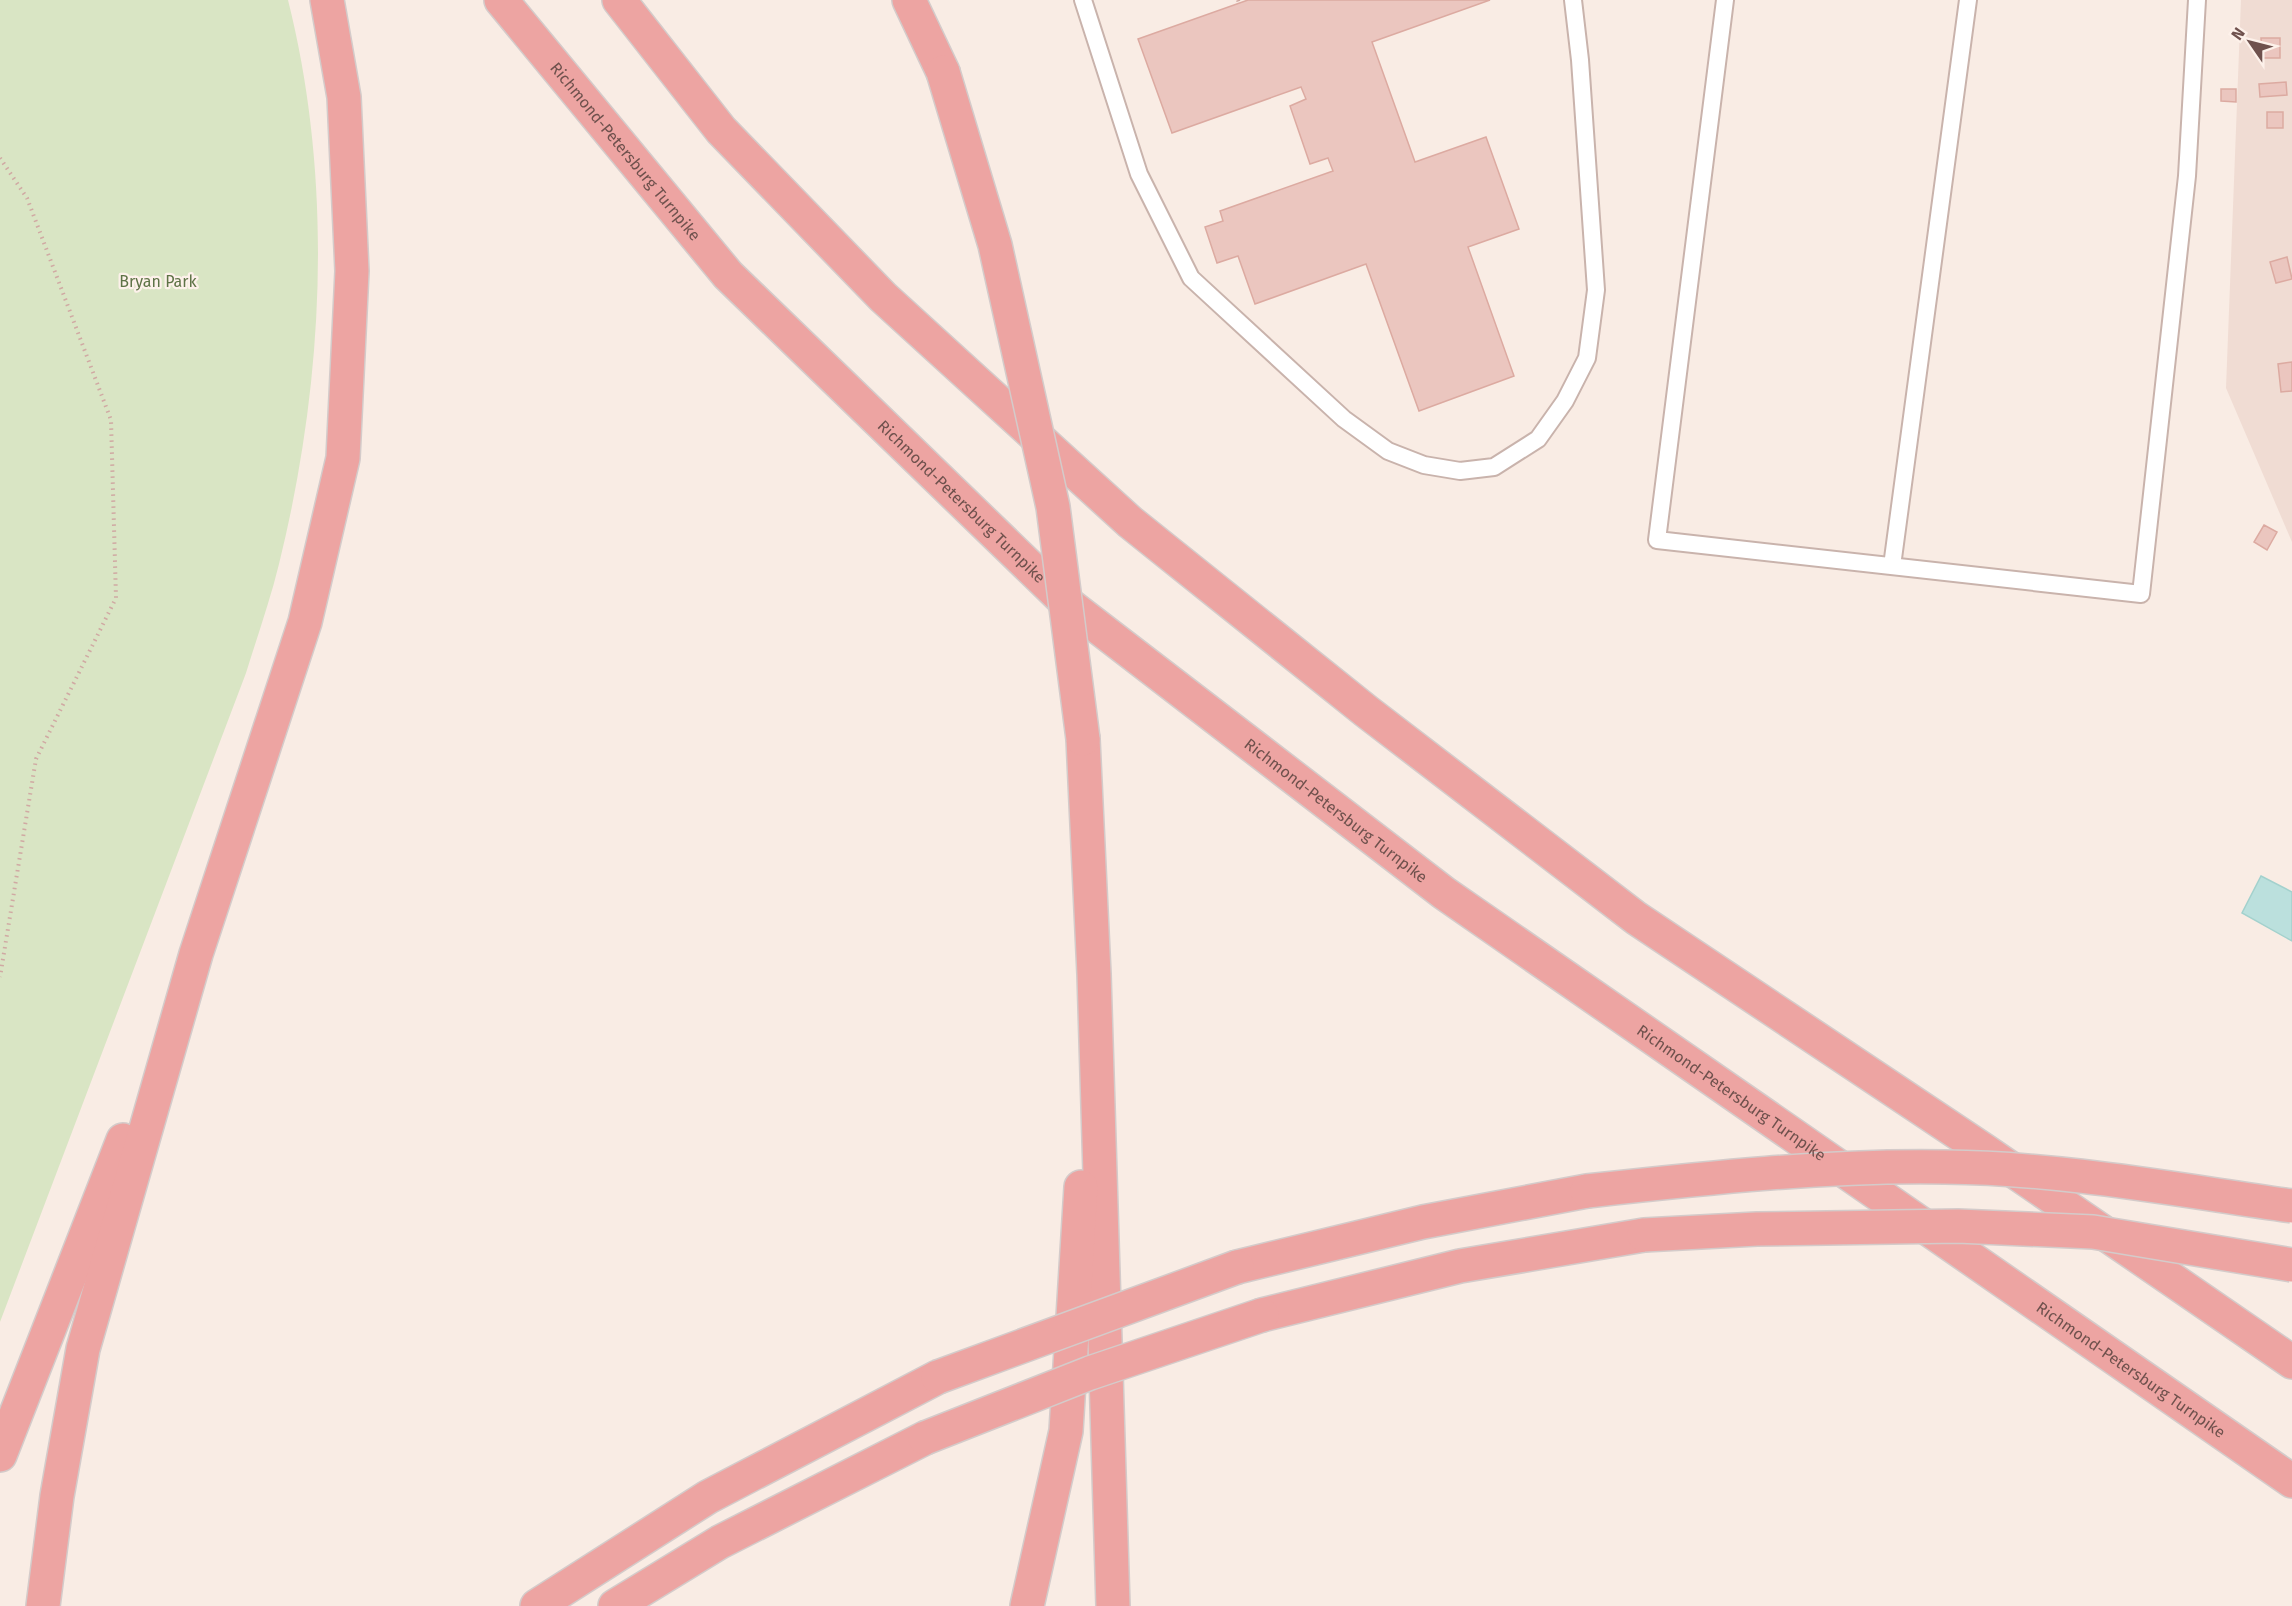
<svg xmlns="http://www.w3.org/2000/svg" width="2292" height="1606" font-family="'Fira Sans',sans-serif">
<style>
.residential{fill:#f0dcd3}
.green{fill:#d9e5c4}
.water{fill:#bbe0dd;stroke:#a3d1cd;stroke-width:1.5}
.building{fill:#ebc6bf;stroke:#dcaaa1;stroke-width:1.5}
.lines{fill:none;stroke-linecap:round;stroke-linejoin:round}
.lane-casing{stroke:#c9b3ac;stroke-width:20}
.highway-casing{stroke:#d4cbca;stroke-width:36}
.path{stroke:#d0a9a3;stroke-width:4;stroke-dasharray:1.5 4.5;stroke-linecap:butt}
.lane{stroke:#fff;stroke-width:16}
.highway{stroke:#eda4a2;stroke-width:33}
.highway-bridge-casing{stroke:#d4cbca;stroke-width:36;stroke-linecap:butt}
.highway-bridge{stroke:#eda4a2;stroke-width:33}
.labels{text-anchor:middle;stroke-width:4.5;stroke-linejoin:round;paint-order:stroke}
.street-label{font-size:16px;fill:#6f514d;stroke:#fdf1ea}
.park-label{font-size:16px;fill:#5e7346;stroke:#fdf1ea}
</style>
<rect width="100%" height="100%" fill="#f9ece4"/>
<!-- residential -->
<path class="residential" d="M2241,0H2292V542L2226,388Z"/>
<!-- green -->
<path class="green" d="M0,0H288C334,183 324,382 279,564C270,601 257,637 246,673L0,1322Z"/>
<!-- water -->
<path class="water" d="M2261,876L2292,892V941L2242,913Z"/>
<!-- building -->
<path class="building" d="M1248,0H1490L1372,42L1415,162L1486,137L1519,229L1468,247L1514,376L1419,411L1366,264L1255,304L1238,256L1217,263L1205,227L1223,221L1220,211L1333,171L1328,158L1310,164L1290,106L1306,99L1301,87L1172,133L1138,39Z
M2261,38H2280V58H2262Z
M2286,82L2287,95L2260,97L2259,84Z
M2221,89H2236V102L2221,101Z
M2267,112H2283V128H2267Z
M2287,257L2292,279L2276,283L2270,262Z
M2292,362V391L2281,392L2278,364Z
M2264,525L2277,532L2267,550L2254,542Z"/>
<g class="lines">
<defs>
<path id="lane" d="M1083,0L1139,174L1191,278L1344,419L1388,451L1424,465L1460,471L1494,467L1538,439L1565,401L1587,358L1596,290L1580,60L1573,0
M1725,0L1657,540L2141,594L2187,176L2197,0
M1892,566L1968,0"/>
<g id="highway">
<path id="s1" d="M501,0L728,275L1068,604L1444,893L2292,1481"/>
<path d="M619,0L721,130L883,297L1130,522L1366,711L1636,918L1985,1151L2292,1362"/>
<path d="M909,0L943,72"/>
<path d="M1083,739L1094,974L1113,1606"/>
<path d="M1237,1267L1423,1222L1587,1191"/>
<path d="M1262,1315L1460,1266L1644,1235"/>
<path d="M0,1455L123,1140"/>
<path d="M43,1606L57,1496L83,1349L196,954L305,622L343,458L352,271L344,97L327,0"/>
<path d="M537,1606L708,1497L938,1377"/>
<path d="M615,1606L720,1542L925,1438"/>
<path d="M1027,1606L1066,1431L1081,1187"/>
</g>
</defs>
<!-- lane casing -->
<use href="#lane" class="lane-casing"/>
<!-- highway casing -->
<use href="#highway" class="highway-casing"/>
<!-- path -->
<path class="path" d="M1238,0L1239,3
M0,158L27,198L111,420L116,598L36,759L0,977"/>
<!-- lane -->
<use href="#lane" class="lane"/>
<!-- highway -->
<use href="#highway" class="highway"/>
<defs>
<path id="highway-bridge" d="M943,72L995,245L1053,507L1083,739
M1587,1191C1706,1178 1825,1165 1945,1167C2061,1168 2177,1190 2292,1206
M1644,1235L1757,1229L1958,1226L2093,1232L2292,1265
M938,1377L1237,1267
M925,1438L1090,1373L1262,1315"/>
</defs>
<!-- highway-bridge casing -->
<use href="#highway-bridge" class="highway-bridge-casing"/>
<!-- highway-bridge -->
<use href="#highway-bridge" class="highway-bridge"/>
</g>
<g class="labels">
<!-- street labels -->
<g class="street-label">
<text dy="6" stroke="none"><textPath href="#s1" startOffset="196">Richmond-Petersburg Turnpike</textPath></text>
<text dy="6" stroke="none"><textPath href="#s1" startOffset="682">Richmond-Petersburg Turnpike</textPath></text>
<text dy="6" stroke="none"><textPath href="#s1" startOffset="1168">Richmond-Petersburg Turnpike</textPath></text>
<text dy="6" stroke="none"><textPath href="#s1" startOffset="1654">Richmond-Petersburg Turnpike</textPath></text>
<text dy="6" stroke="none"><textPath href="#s1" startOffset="2140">Richmond-Petersburg Turnpike</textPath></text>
</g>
<!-- park labels -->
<g class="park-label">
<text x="158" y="287">Bryan Park</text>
</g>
</g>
<!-- north arrow -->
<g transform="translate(2250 42) rotate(305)" stroke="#fdf1ea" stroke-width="4.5" paint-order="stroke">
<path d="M0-4.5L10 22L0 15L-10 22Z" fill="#6f514d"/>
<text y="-9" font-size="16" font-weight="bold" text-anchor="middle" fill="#6f514d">N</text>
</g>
</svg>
